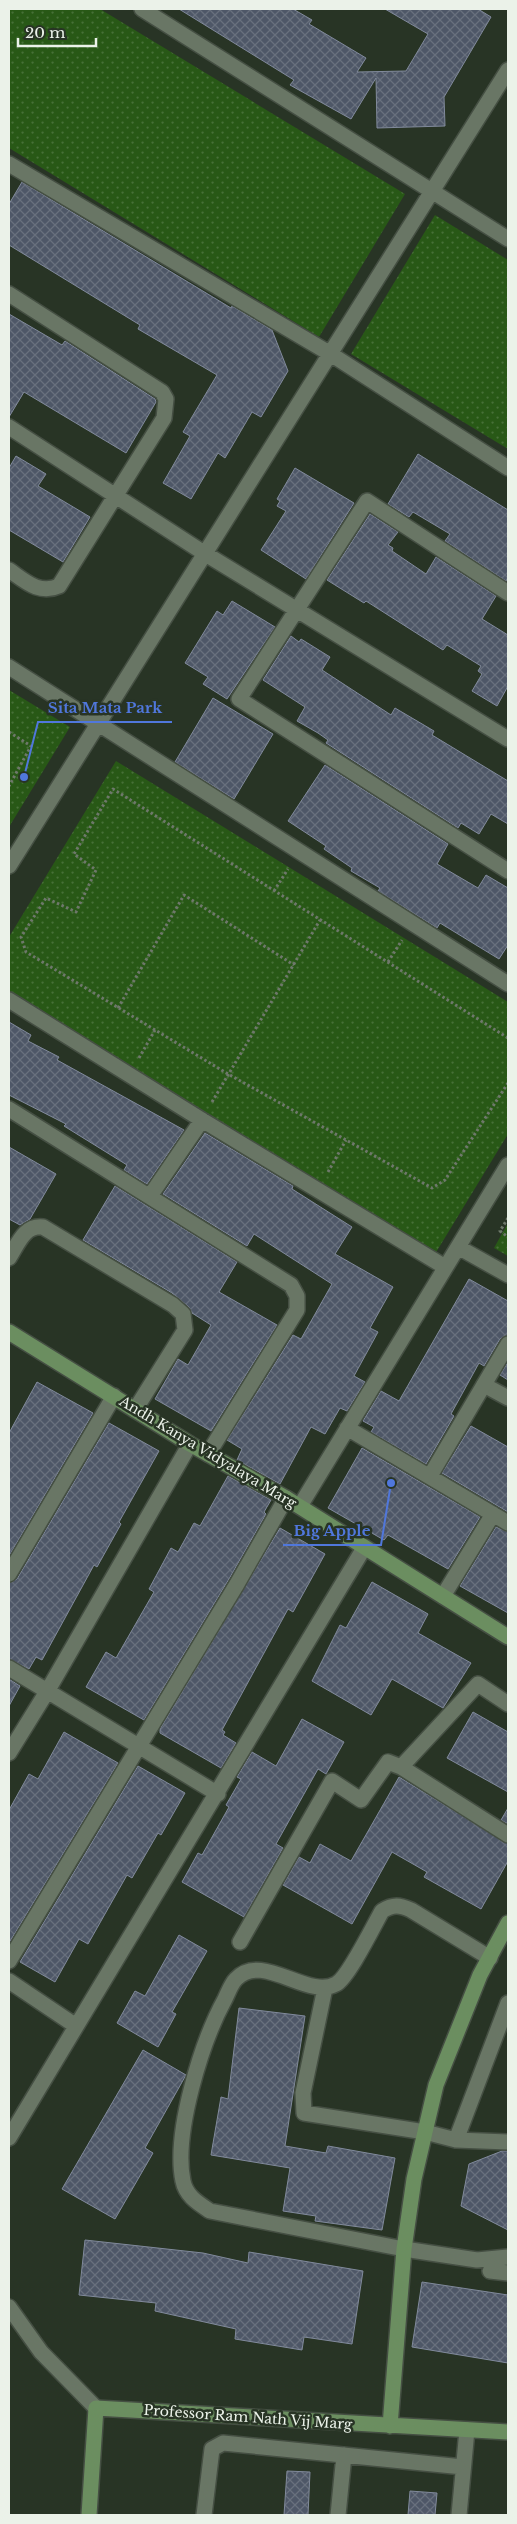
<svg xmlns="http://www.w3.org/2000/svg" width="517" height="2524" font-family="'Libre Baskerville',serif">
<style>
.grass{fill:url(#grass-dots)}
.building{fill:url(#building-cross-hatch);stroke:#818a9c}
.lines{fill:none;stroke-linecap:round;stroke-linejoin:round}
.lane-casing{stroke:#454f43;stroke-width:18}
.street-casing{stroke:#454f43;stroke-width:18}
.secondary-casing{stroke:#454f43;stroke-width:18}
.path{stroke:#6e786b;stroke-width:3;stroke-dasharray:2.5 2.5;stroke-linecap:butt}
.lane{stroke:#697665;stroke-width:15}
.street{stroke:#697665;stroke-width:15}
.secondary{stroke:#6b8e60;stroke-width:15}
.labels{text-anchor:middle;stroke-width:5;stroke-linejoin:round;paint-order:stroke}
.street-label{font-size:14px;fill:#ebf2e9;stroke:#283425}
.leader{fill:none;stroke:#5077dc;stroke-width:2}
.callout-dot{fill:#5077dc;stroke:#283425;stroke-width:2}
.callout-label{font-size:15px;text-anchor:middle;font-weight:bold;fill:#5077dc;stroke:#283425;stroke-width:5;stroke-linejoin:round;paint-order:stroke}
</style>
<defs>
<pattern id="grass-dots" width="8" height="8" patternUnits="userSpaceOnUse" patternTransform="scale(1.25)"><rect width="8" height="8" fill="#285816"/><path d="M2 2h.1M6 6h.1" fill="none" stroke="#477038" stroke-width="1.8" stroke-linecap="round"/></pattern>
<pattern id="building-cross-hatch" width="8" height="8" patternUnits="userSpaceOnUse" patternTransform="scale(1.25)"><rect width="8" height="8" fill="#4e5767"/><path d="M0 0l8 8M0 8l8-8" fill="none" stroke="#68707d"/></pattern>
</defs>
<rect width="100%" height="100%" fill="#283425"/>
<!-- grass -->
<path class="grass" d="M9,9H100L405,194L319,337L9,148Z
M435,215L508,260V449L351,354Z
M9,690L70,727L9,827Z
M116,761L508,1002V1134L435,1254L9,992V937Z
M508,1223V1256L494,1248Z"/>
<!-- building -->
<path class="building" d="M179,9H293L312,20L309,24L366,58L357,72L406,71L428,34L385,9H478L491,17L444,97L445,126L377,128L376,78L351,119L290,85L294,80Z
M22,182L231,308L232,306L272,330L288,371L261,417L252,412L225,458L218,453L191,499L163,483L190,436L183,432L217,375L138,329L140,325L9,245V204Z
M9,314L62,345L65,341L155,399L156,402L126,453L24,392L9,417Z
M418,454L508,510V577L506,581L445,541L450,534L413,512L409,517L388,504Z
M16,456L46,474L38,486L90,517L63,562L9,530V468Z
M295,468L354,503L306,579L261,550L286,511L277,506L280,501L277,499Z
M370,514L398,532L388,545L393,548L392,551L426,574L436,557L496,596L482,619L508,635V686L497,706L472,691L482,674L478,671L481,666L447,645L443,650L366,601L364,603L327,580Z
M232,601L275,627L227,699L203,684L208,677L185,663L217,611L223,615Z
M291,636L299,642L301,639L330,657L322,670L391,715L395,708L434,731L432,735L508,781V824L491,814L479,834L461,823L458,828L326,743L328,740L318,733L297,721L305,707L263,680Z
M213,698L273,734L234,799L175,762Z
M325,765L448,844L437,864L478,888L486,875L508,888V945L499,959L440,923L437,928L378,891L380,888L351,871L352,868L324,849L326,846L288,821Z
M9,1022L31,1035L28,1041L59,1057L57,1060L184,1130L147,1184L124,1170L127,1165L64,1126L66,1124L9,1095Z
M205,1133L293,1186L292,1189L352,1227L335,1254L393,1287L370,1328L378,1332L354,1376L365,1382L347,1411L340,1408L325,1434L311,1427L280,1484L237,1460L242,1449L227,1440L293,1335L301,1339L332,1284L254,1234L247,1246L163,1194Z
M9,1147L56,1174L30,1219L20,1225L9,1219Z
M115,1186L237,1262L219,1292L277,1325L211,1431L155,1399L178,1359L188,1365L211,1325L192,1313L189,1307L172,1293L83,1240Z
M469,1279L508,1301V1335L500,1339L484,1366L479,1363L451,1414L454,1416L426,1464L371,1432L374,1427L363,1421L381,1391L399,1401Z
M508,1362V1380L500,1375Z
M37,1382L93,1413L9,1556V1433Z
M109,1423L159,1451L119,1522L121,1524L97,1567L94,1565L42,1660L36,1657L29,1669L9,1659V1583L17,1579Z
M471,1426L508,1447V1512L442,1473Z
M362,1448L480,1517L448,1569L388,1535L384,1540L328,1508Z
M228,1476L271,1500L264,1512L266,1514L229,1579L144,1720L86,1687L106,1652L116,1658L154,1592L149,1589L171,1548L178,1552L194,1523L200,1526Z
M496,1527L508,1532V1613L460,1586Z
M280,1528L325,1554L293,1612L288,1609L222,1730L225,1732L223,1735L236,1743L221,1768L160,1733V1729Z
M372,1582L428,1614L418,1633L471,1663L443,1708L392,1679L371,1715L312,1681L340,1625L346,1628Z
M9,1679L20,1686L9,1706Z
M473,1712L508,1732V1792L447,1758Z
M302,1719L344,1742L326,1774L318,1769L276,1844L283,1848L244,1917L182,1882L198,1853L202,1855L229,1807L226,1805L241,1779L237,1777L252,1752L276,1766Z
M64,1732L118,1763L9,1943V1810L29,1774L38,1779Z
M138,1766L185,1793L161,1835L158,1833L132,1878L127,1875L88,1944L79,1939L55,1982L20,1962Z
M399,1777L508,1844V1861L481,1909L424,1877L427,1872L392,1852L352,1924L283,1885L299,1857L310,1863L320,1844L351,1861Z
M508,1808V1824L501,1820Z
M179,1935L207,1951L172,2012L176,2014L158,2047L117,2023L135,1991L145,1996Z
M239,2008L305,2016L285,2146L326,2153L328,2146L395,2158L382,2230L315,2221L316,2216L283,2211L290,2168L211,2155L221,2097L228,2099Z
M143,2050L186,2075L145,2148L153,2153L115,2219L62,2189Z
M502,2151H508V2230L461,2206L469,2164Z
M85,2240L203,2253L248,2263L249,2252L363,2271L352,2344L304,2337L302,2350L235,2339L236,2329L155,2311L156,2303L79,2295Z
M422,2282L508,2295V2363L412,2347Z
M287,2471L310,2472L308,2515H284Z
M410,2491L437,2493L435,2515H408Z"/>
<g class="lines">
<defs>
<path id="lane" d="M484,1385L508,1398
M401,1767L508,1835
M240,1942L332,1781L361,1800L388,1762L401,1767L478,1684L508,1704
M425,2132L456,2140L508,2142
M456,2140L508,2003"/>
<path id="street" d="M142,9L508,239
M9,164L329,353L508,468
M9,294L162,392L166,399L164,418L59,586C39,595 25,581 9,570
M9,427L204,553L508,739
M508,593L367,501L239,699L508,871
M9,667L508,984
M9,866L508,70
M9,1000L202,1120L445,1267
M9,1109L291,1285L297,1296V1310L208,1454
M150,1196L202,1120
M458,1247L508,1275
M9,1258C18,1244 24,1225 43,1227L173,1305L183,1314L185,1330L135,1410
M347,1428L508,1523
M430,1476L508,1344
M300,1506L508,1165
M9,1574L114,1396
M443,1596L493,1514
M9,1668L218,1794
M9,1753L48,1690L190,1444
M490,1958L411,1910C400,1905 393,1904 382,1911C374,1925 348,1978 336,1984C308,2000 262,1951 236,1979C231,1984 228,1993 225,1999C202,2041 173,2133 183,2181C186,2196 198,2203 210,2211L404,2249L477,2260L508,2257
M9,1961L237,1584L286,1498
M9,1981L76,2026
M325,1988L303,2093L304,2113L425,2132
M9,2138L364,1548
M490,2271L508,2273
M9,2307L41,2352L96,2408
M204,2515L212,2449L223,2443L463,2467
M338,2515L344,2455
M459,2515L467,2430"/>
<path id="secondary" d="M9,1332L190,1444L286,1498L508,1637
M390,2426L404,2249L414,2179L436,2085L480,1975L508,1923
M89,2515L96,2408L508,2432"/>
</defs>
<!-- lane casing -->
<use href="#lane" class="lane-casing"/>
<!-- street casing -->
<use href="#street" class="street-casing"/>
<!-- secondary casing -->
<use href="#secondary" class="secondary-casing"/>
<!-- path -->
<path class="path" d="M9,732L31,746L9,786
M274,891L288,869
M388,962L402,940
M118,1008L184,895L294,965
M508,1038L113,789L74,854L96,870L76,912L46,898L21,937L26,952L228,1074L432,1188L445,1180L508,1083
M139,1058L155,1030
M212,1102L320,920
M328,1172L346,1140
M508,1218L500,1231L508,1237"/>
<!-- lane -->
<use href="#lane" class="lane"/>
<!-- street -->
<use href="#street" class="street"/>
<!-- secondary -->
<use href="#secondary" class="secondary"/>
</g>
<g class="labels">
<!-- street labels -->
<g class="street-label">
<text transform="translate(208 1452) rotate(31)" y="5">Andh Kanya Vidyalaya Marg</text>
<text transform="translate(248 2417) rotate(4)" y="5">Professor Ram Nath Vij Marg</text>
</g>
</g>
<!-- callouts -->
<path class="leader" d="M24 777L38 722H172M391 1483L381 1545H283"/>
<g class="callout-dot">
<circle cx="24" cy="777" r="5"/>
<circle cx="391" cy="1483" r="5"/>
</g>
<g class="callout-label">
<text x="105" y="713">Sita Mata Park</text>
<text x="332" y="1536">Big Apple</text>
</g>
<!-- border -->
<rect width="517" height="2524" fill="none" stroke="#ebf2e9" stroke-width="20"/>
<!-- scale -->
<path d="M18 38v8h78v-8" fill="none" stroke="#ebf2e9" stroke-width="2.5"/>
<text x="25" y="38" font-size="15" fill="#ebf2e9" stroke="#283425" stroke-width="4" paint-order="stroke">20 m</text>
</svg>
